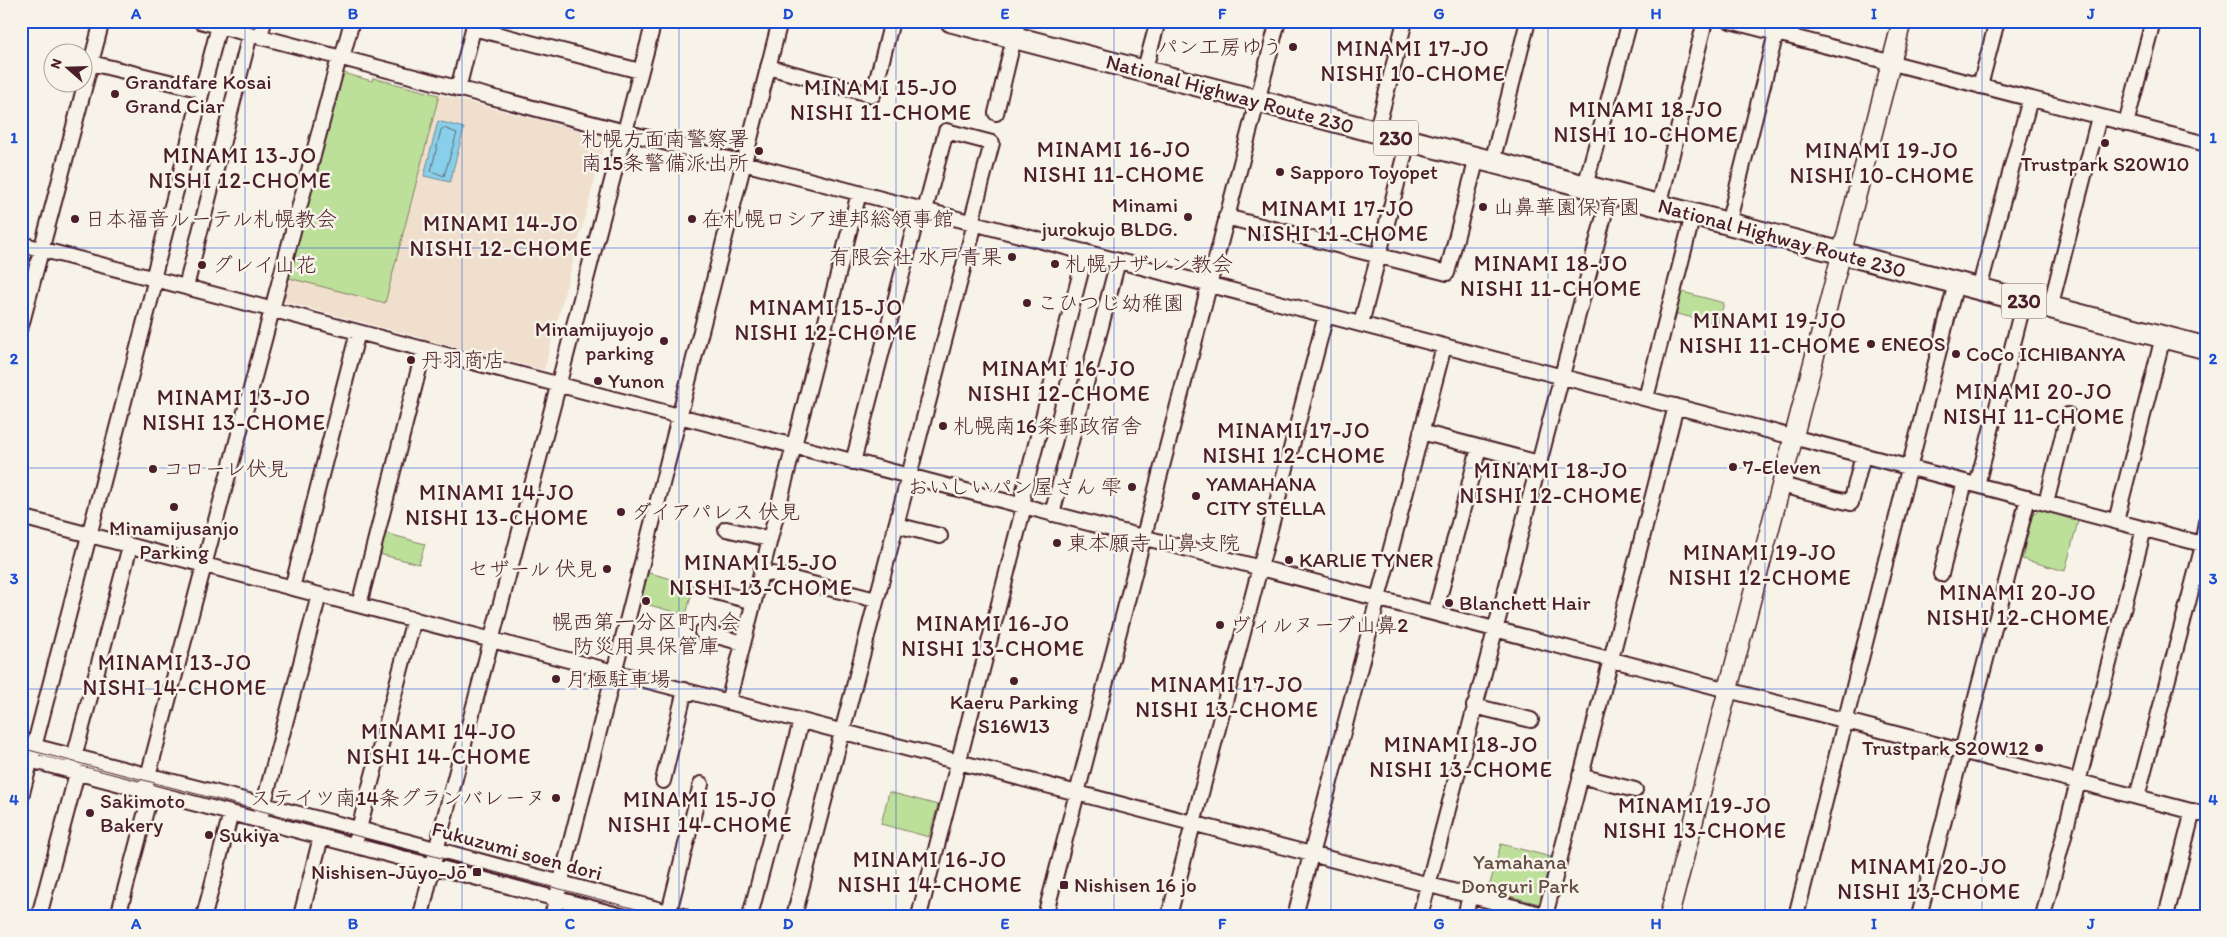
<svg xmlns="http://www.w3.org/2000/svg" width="2227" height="937" font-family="Itim,'Klee One',sans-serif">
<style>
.built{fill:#efdfcc}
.green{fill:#bce09a;stroke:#838062}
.water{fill:#88d0e9;stroke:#6f899d}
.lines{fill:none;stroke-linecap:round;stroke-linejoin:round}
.shore{stroke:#636677;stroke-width:1}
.minor-casing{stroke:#4a1f2b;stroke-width:18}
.major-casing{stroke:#4a1f2b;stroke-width:21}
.highway-casing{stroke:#4a1f2b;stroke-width:25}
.minor{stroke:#f7f3e8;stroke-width:14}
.major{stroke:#f7f3e8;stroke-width:18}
.highway{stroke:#f7f3e8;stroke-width:21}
.tram{stroke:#4a1f2b;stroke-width:1}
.grid{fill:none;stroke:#1d4ed8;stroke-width:1;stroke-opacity:0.55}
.poi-dot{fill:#4a1f2b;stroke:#f7f3e8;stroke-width:2}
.labels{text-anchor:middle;stroke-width:5;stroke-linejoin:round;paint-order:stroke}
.shield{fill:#f7f3e8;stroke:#7e5f64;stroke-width:1}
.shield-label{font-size:20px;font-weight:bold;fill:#4a1f2b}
.poi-label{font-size:21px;fill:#4a1f2b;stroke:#f7f3e8;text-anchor:start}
.street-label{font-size:21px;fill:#4a1f2b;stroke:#f7f3e8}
.park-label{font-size:21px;fill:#664f47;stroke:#f7f3e8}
.neighbourhood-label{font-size:22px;letter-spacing:1px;fill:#4a1f2b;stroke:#f7f3e8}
.neatline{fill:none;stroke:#1d4ed8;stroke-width:2}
.grid-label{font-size:16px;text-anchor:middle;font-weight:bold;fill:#1d4ed8}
</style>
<rect width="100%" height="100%" fill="#f7f3e8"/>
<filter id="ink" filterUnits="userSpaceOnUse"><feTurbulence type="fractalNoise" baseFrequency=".02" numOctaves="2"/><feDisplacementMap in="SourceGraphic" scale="10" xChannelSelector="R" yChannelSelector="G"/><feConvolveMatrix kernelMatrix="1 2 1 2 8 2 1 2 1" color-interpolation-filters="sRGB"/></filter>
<g filter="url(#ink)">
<!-- built -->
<path class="built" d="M342,71L372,81L373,78L606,137L544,370L282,301Z"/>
<!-- green -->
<path class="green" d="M343,73L372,81L373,78L439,95L385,303L289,278Z
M1679,291L1724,303L1718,324L1673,313Z
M2040,510L2078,521L2065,571L2022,559L2033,513Z
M385,533L425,544L419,564L379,554Z
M646,572L694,585L686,615L638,602Z
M889,792L938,805L929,837L881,824Z
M1501,844L1551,857L1540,904L1488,891Z"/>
<!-- water -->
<path class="water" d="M438,121L464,128L450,182L424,176Z"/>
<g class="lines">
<!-- shore -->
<path class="shore" d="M444,128L457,133L444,176L431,171L441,130Z"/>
<defs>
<path id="minor" d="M200,21L2206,545
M1730,21L2206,144
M473,28L640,71
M260,37L264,21
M342,58L352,21
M91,63L202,90
M768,67L873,95L892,21
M1144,72L1158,21
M1980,86L1997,21
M458,89L475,21
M996,113L1018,21
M2126,124L2153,21
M1376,133L1405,21
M1492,162L1528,21
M1585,186L1630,21
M1659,206L1705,21
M925,210L946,131L992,143L971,223
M1226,217L1447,273L1477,158
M1728,224L1776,33
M21,244L2206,815
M186,287L250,34
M1979,289L2030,99
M2050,308L2099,117
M1361,324L1408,141
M21,326L102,21
M1646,398L1693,215
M1421,432L1539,463
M853,462L919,209
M1781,485L1851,503L1863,455
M1977,485L2024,301
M2046,503L2068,415
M1052,514L1118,261
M21,517L1548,916
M2116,521L2163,337
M896,525L940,536
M726,529L769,539
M761,571L876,600
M1941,574L1965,482
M292,588L358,332
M716,592L754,602
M359,605L424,349
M1435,613L1479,448
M702,632L743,643
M728,702L859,193
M1474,706L1531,720
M21,743L409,842L683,916
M22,758L622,916
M72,765L130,546
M1580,776L1635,790
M663,781L685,690
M144,791L339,58
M21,797L154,286L155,271L219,26
M2137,797L2201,553L2206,522
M261,814L319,595
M356,840L414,619
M39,916L77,773
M118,916L151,792
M204,916L231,813
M301,916L321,837
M421,916L439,839L654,21
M552,916L780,21
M668,916L701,784
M750,916L801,721
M794,916L975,223
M919,916L1024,506L1023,494L1086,252
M1045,916L1278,21
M1169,916L1326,315
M1295,916L1444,346
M1420,916L1610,193
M1465,916L1470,895
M1545,916L1676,406
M1796,916L1956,283
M1919,916L2028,498
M2043,916L2144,529
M2166,916L2193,811"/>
<path id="major" d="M1669,916L1902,21"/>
<path id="highway" d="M951,21L2206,348"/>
</defs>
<!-- minor casing -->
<use href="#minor" class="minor-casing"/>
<!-- major casing -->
<use href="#major" class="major-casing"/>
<!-- highway casing -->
<use href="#highway" class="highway-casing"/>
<!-- minor -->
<use href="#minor" class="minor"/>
<!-- major -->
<use href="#major" class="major"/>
<!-- highway -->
<use href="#highway" class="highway"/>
<!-- tram -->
<path class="tram" d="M21,748L663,916"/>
</g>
</g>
<!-- grid -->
<path class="grid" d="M245,21V916M462,21V916M679,21V916M896,21V916M1114,21V916M1331,21V916M1548,21V916M1765,21V916M1982,21V916M21,248H2206M21,468H2206M21,689H2206"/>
<!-- markers -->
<g class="poi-dot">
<circle cx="1293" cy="47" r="5"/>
<circle cx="115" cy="94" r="5"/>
<circle cx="2105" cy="143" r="5"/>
<circle cx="759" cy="151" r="5"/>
<circle cx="1280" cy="172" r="5"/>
<circle cx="1483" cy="207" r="5"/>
<circle cx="1188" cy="217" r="5"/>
<circle cx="75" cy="219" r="5"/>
<circle cx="692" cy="219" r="5"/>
<circle cx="1012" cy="257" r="5"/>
<circle cx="1055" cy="264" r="5"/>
<circle cx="202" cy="265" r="5"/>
<circle cx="1027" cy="303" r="5"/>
<circle cx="664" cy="341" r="5"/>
<circle cx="1871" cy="344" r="5"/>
<circle cx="1956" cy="354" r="5"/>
<circle cx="411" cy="360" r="5"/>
<circle cx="598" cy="381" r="5"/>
<circle cx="943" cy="426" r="5"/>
<circle cx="1733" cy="467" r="5"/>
<circle cx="153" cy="469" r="5"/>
<circle cx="1132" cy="487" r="5"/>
<circle cx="1196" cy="496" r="5"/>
<circle cx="174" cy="507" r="5"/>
<circle cx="621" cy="512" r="5"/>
<circle cx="1057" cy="543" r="5"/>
<circle cx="1289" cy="560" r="5"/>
<circle cx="607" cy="569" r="5"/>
<circle cx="646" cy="601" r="5"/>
<circle cx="1449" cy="603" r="5"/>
<circle cx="1220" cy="625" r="5"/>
<circle cx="556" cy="679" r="5"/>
<circle cx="1014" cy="681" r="5"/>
<circle cx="2039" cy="748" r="5"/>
<circle cx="556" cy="798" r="5"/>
<circle cx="90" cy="813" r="5"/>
<circle cx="209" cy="835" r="5"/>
<rect x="472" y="867" width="10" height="10" rx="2.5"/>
<rect x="1059" y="880" width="10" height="10" rx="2.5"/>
</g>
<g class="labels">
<!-- shield labels -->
<g class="shield">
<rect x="1373.5" y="120.5" width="45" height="35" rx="4"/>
<rect x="2001.5" y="283.5" width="45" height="35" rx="4"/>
</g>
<g class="shield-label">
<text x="1396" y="145">230</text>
<text x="2024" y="308">230</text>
</g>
<!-- poi labels -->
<g class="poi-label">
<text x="1283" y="54" text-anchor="end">パン工房ゆう</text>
<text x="125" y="89">Grandfare Kosai<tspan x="125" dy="24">Grand Ciar</tspan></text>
<text x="749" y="146" text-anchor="end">札幌方面南警察署<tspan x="749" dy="24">南15条警備派出所</tspan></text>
<text x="2105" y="171" text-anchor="middle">Trustpark S20W10</text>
<text x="1290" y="179">Sapporo Toyopet</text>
<text x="1178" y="212" text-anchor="end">Minami<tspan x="1178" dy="24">jurokujo BLDG.</tspan></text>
<text x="1493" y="214">山鼻華園保育園</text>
<text x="85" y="226">日本福音ルーテル札幌教会</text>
<text x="702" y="226">在札幌ロシア連邦総領事館</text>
<text x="1002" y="264" text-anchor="end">有限会社 水戸青果</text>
<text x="1065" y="271">札幌ナザレン教会</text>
<text x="212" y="272">グレイ山花</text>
<text x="1037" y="310">こひつじ幼稚園</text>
<text x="654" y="336" text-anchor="end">Minamijuyojo<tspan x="654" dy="24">parking</tspan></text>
<text x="1881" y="351">ENEOS</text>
<text x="1966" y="361">CoCo ICHIBANYA</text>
<text x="421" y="367">丹羽商店</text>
<text x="608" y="388">Yunon</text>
<text x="953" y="433">札幌南16条郵政宿舎</text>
<text x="1743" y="474">7-Eleven</text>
<text x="163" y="476">コローレ伏見</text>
<text x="1206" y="491">YAMAHANA<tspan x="1206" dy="24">CITY STELLA</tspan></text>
<text x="1122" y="494" text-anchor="end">おいしいパン屋さん 雫</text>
<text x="631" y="519">ダイアパレス 伏見</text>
<text x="174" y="535" text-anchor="middle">Minamijusanjo<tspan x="174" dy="24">Parking</tspan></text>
<text x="1067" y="550">東本願寺 山鼻支院</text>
<text x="1299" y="567">KARLIE TYNER</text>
<text x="597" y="576" text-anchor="end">セザール 伏見</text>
<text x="1459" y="610">Blanchett Hair</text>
<text x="646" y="629" text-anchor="middle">幌西第一分区町内会<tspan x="646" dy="24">防災用具保管庫</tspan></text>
<text x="1230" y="632">ヴィルヌーブ山鼻2</text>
<text x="566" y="686">月極駐車場</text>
<text x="1014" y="709" text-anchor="middle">Kaeru Parking<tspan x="1014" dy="24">S16W13</tspan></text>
<text x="2029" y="755" text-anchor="end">Trustpark S20W12</text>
<text x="546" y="805" text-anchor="end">ステイツ南14条グランバレーヌ</text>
<text x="100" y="808">Sakimoto<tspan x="100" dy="24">Bakery</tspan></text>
<text x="219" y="842">Sukiya</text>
<text x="467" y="879" text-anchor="end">Nishisen-Jūyo-Jō</text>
<text x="1074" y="892">Nishisen 16 jo</text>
</g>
<!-- street labels -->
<g class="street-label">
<text transform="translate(1230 94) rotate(15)" y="7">National Highway Route 230</text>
<text transform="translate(1782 238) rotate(15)" y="7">National Highway Route 230</text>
<text transform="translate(517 851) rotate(15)" y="7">Fukuzumi soen dori</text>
</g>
<!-- park labels -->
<g class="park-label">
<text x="1520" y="869">Yamahana<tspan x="1520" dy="24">Donguri Park</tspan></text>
</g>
<!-- neighbourhood labels -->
<g class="neighbourhood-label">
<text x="1413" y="56">MINAMI 17-JO<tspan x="1413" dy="25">NISHI 10-CHOME</tspan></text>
<text x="881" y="95">MINAMI 15-JO<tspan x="881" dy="25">NISHI 11-CHOME</tspan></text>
<text x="1646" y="117">MINAMI 18-JO<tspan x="1646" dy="25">NISHI 10-CHOME</tspan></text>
<text x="1114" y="157">MINAMI 16-JO<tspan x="1114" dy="25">NISHI 11-CHOME</tspan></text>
<text x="1882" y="158">MINAMI 19-JO<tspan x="1882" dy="25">NISHI 10-CHOME</tspan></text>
<text x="240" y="163">MINAMI 13-JO<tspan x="240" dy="25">NISHI 12-CHOME</tspan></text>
<text x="1338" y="216">MINAMI 17-JO<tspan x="1338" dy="25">NISHI 11-CHOME</tspan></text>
<text x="501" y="231">MINAMI 14-JO<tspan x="501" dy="25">NISHI 12-CHOME</tspan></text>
<text x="1551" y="271">MINAMI 18-JO<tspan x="1551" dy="25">NISHI 11-CHOME</tspan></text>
<text x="826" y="315">MINAMI 15-JO<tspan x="826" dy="25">NISHI 12-CHOME</tspan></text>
<text x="1770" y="328">MINAMI 19-JO<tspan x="1770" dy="25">NISHI 11-CHOME</tspan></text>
<text x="1059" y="376">MINAMI 16-JO<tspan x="1059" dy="25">NISHI 12-CHOME</tspan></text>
<text x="2034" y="399">MINAMI 20-JO<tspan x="2034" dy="25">NISHI 11-CHOME</tspan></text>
<text x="234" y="405">MINAMI 13-JO<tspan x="234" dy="25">NISHI 13-CHOME</tspan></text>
<text x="1294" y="438">MINAMI 17-JO<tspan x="1294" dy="25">NISHI 12-CHOME</tspan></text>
<text x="1551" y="478">MINAMI 18-JO<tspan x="1551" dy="25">NISHI 12-CHOME</tspan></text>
<text x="497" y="500">MINAMI 14-JO<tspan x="497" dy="25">NISHI 13-CHOME</tspan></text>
<text x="1760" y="560">MINAMI 19-JO<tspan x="1760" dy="25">NISHI 12-CHOME</tspan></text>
<text x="761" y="570">MINAMI 15-JO<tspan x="761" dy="25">NISHI 13-CHOME</tspan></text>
<text x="2018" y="600">MINAMI 20-JO<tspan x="2018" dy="25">NISHI 12-CHOME</tspan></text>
<text x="993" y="631">MINAMI 16-JO<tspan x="993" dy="25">NISHI 13-CHOME</tspan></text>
<text x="175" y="670">MINAMI 13-JO<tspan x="175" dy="25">NISHI 14-CHOME</tspan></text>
<text x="1227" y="692">MINAMI 17-JO<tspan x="1227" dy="25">NISHI 13-CHOME</tspan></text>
<text x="439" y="739">MINAMI 14-JO<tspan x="439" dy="25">NISHI 14-CHOME</tspan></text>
<text x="1461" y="752">MINAMI 18-JO<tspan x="1461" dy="25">NISHI 13-CHOME</tspan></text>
<text x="700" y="807">MINAMI 15-JO<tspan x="700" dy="25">NISHI 14-CHOME</tspan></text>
<text x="1695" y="813">MINAMI 19-JO<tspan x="1695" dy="25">NISHI 13-CHOME</tspan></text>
<text x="930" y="867">MINAMI 16-JO<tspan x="930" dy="25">NISHI 14-CHOME</tspan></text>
<text x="1929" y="874">MINAMI 20-JO<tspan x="1929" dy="25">NISHI 13-CHOME</tspan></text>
</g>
</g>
<!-- margin -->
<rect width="2227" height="937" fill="none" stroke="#f7f3e8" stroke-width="55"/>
<!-- north arrow -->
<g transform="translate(68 68) rotate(290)"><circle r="24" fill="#f7f3e8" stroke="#b29e9c"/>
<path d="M0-4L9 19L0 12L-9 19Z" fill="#4a1f2b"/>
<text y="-8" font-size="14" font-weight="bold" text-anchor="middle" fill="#4a1f2b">N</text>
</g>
<rect x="28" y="28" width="2172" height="882" class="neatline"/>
<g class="grid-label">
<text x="136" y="19">A</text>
<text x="353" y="19">B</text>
<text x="570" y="19">C</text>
<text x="788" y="19">D</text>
<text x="1005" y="19">E</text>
<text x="1222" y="19">F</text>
<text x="1439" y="19">G</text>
<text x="1656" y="19">H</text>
<text x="1874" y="19">I</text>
<text x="2091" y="19">J</text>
<text x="14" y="143">1</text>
<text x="2213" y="143">1</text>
<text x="14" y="364">2</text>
<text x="2213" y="364">2</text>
<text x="14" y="584">3</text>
<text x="2213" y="584">3</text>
<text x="14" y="805">4</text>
<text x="2213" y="805">4</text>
<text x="136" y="929">A</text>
<text x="353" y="929">B</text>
<text x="570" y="929">C</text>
<text x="788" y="929">D</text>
<text x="1005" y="929">E</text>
<text x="1222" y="929">F</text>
<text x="1439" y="929">G</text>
<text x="1656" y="929">H</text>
<text x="1874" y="929">I</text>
<text x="2091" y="929">J</text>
</g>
</svg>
